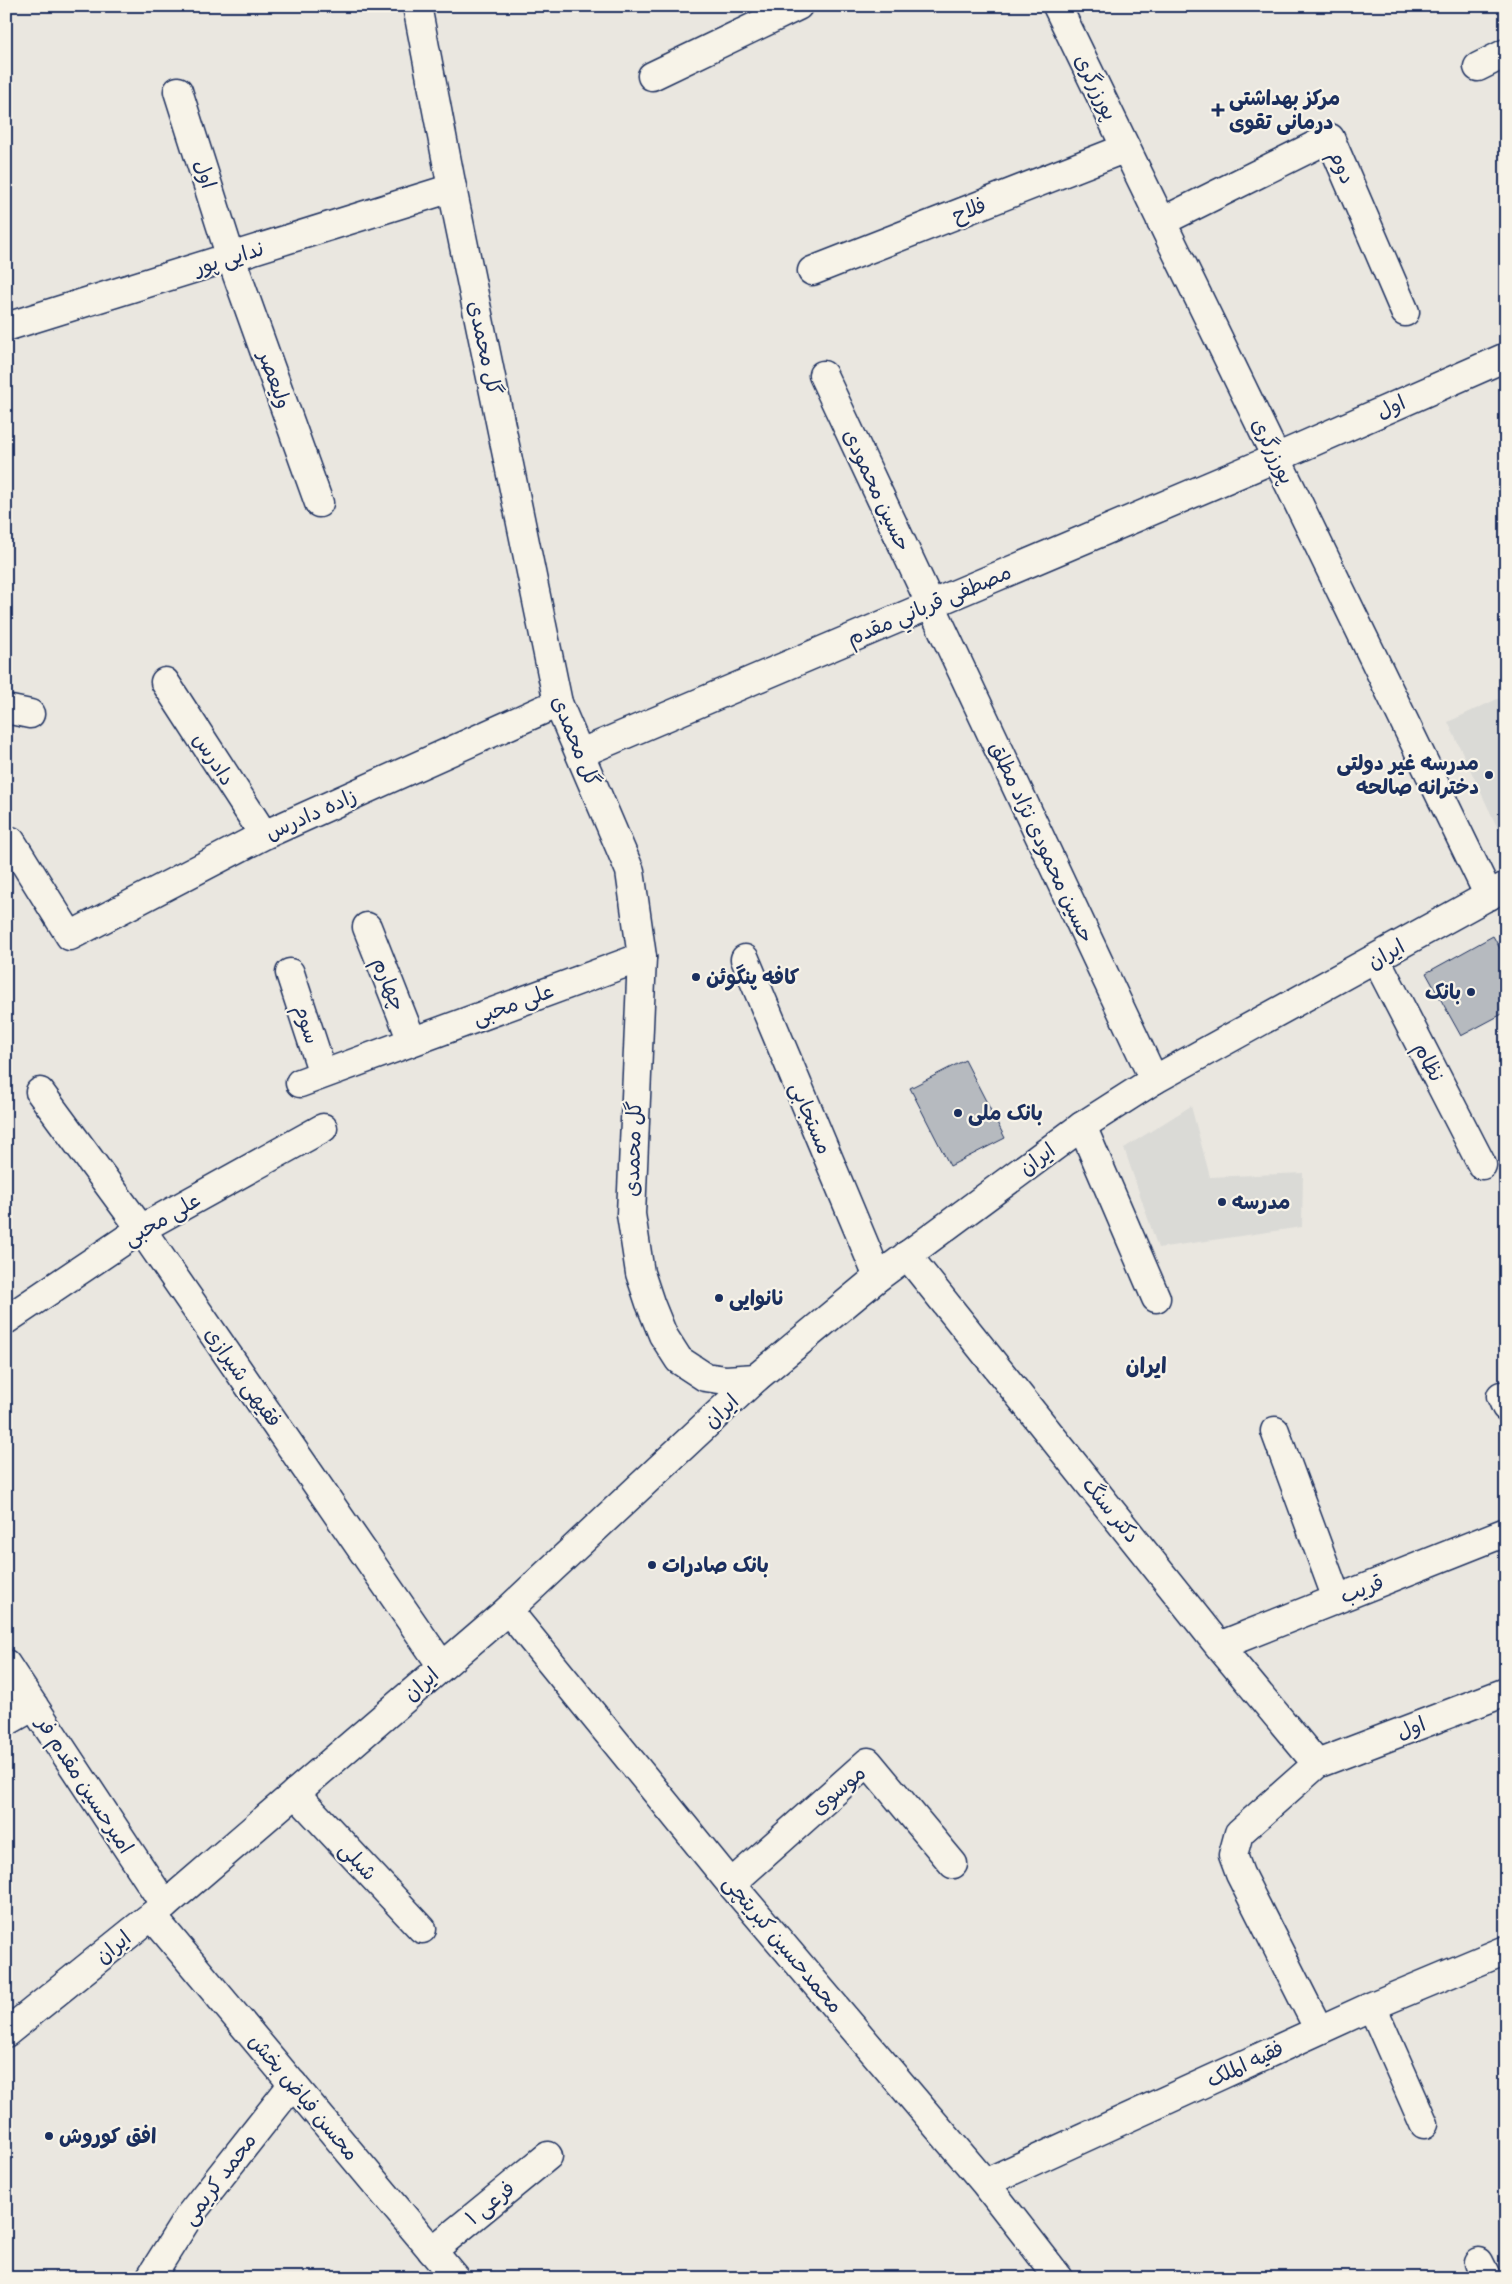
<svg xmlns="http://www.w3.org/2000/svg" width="1512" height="2284" font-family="Caveat,'Playpen Sans Arabic',sans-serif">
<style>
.built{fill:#dadad6}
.building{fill:#b6babf;stroke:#1b2f5e}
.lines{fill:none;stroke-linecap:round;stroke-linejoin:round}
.minor-casing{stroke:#1b2f5e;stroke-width:31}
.tertiary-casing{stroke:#1b2f5e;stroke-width:31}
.secondary-casing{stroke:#1b2f5e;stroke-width:31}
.minor{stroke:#f7f3e8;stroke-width:28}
.tertiary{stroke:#f7f3e8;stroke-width:28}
.secondary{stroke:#f7f3e8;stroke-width:28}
.poi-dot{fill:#1b2f5e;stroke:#f7f3e8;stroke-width:2}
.labels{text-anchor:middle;stroke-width:4.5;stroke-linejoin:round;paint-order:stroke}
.street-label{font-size:21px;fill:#1b2f5e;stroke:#f7f3e8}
.poi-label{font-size:21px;font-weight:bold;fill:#1b2f5e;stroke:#f7f3e8;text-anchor:start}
.neighbourhood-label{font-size:22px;font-weight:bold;fill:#1b2f5e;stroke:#f7f3e8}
</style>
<rect width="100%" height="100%" fill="#eae7e0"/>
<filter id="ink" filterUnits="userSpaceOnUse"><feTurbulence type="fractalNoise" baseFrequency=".02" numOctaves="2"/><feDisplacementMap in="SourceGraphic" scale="10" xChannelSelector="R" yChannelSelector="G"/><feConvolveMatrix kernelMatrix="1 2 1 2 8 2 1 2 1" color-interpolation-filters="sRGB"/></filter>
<g filter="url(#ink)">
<!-- built -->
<path class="built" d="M1506,695V828L1499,831L1448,722Z
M1191,1106L1210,1177L1303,1173L1302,1227L1158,1248L1124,1148Z"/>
<!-- building -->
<path class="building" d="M1493,936L1506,959V1012L1461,1036L1426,973Z
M965,1060L1005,1138L950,1166L910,1088Z"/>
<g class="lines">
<defs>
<path id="minor" d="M1057,6L1489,896
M1478,67L1506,53
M652,76L798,6
M178,91L231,258L319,503
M1161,222L1330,138L1405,312
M812,271L1126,148
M6,327L452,188
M823,375L1154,1080
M165,682L264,835
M6,709L30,714
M581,753L1276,458L1506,357
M11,841L70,936L264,835L558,703
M367,927L412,1041
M745,959L878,1277
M1376,959L1482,1165
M290,973L323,1074
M300,1083L642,957
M40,1092L141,1229L442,1666
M1082,1126L1156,1298
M907,1255L1219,1646L1317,1764
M6,1320L141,1229L323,1128
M1501,1396L1506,1407
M1275,1431L1337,1599
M508,1610L731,1884L985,2183L1059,2278
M1219,1646L1506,1532
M6,1664L165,1905
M6,1722L34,1706
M295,1793L422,1929
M731,1884L868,1762L953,1864
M1372,2006L1424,2124
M1319,2030L1240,1874L1233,1855L1239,1833L1317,1764L1506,1692
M985,2183L1372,2006L1506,1950
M432,2251L548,2156
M1479,2262L1487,2278
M150,2278L189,2216L293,2084"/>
<path id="tertiary" d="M417,6L452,188L558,703L630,871L642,957L631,1214L640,1273L650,1303L663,1335L679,1360L705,1377L726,1380L756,1378
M152,1916L455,2278"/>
<path id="secondary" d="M6,2033L165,1905L508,1610L756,1378L878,1277L1082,1126L1154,1080L1506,886"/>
</defs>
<!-- minor casing -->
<use href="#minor" class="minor-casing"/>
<!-- tertiary casing -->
<use href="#tertiary" class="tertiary-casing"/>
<!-- secondary casing -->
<use href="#secondary" class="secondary-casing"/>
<!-- minor -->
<use href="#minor" class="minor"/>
<!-- tertiary -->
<use href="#tertiary" class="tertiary"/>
<!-- secondary -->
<use href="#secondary" class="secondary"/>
</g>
</g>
<!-- markers -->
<g class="poi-dot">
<path d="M1215.5 102.5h5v5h5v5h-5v5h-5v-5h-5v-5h5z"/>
<circle cx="1489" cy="775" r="5"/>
<circle cx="696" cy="977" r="5"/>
<circle cx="1471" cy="992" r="5"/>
<circle cx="958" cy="1113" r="5"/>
<circle cx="1222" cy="1202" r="5"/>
<circle cx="719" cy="1298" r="5"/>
<circle cx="652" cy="1565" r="5"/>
<circle cx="49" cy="2136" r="5"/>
</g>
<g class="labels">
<!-- street labels -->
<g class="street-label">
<text transform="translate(1096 87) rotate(64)" y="7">پورزرگری</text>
<text transform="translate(1342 167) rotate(66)" y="7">دوم</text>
<text transform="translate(205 174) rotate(72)" y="7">اول</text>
<text transform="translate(969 210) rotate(-21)" y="7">فلاح</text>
<text transform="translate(229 258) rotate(-17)" y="7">ندایی پور</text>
<text transform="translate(485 348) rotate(78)" y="7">گل محمدی</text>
<text transform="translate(275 380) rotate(70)" y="7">ولیعصر</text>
<text transform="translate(1391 407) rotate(-24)" y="7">اول</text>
<text transform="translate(1273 451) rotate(64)" y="7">پورزرگری</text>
<text transform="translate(877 490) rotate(65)" y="7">حسین محمودی</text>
<text transform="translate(929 605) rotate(-23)" y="7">مصطفی قرباني مقدم</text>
<text transform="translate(576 741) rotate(68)" y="7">گل محمدی</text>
<text transform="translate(214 759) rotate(57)" y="7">دادرس</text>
<text transform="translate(311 814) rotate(-24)" y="7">زاده دادرس</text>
<text transform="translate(1042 842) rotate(65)" y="7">حسین محمودی نژاد مطلق</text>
<text transform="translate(1386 954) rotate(-29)" y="7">ایران</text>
<text transform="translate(389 984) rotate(68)" y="7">چهارم</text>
<text transform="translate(513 1004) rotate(-20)" y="7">علی محبی</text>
<text transform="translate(307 1024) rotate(72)" y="7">سوم</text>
<text transform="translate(1429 1062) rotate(63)" y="7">نظام</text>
<text transform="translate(811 1118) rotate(67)" y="7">مستجابی</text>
<text transform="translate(633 1149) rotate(-88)" y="7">گل محمدی</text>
<text transform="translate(1037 1159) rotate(-36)" y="7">ایران</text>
<text transform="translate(162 1219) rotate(-30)" y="7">علی محبی</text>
<text transform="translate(243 1377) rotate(55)" y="7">فقیهی شیرازی</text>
<text transform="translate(721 1411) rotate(-43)" y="7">ایران</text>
<text transform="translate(1111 1510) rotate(51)" y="7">دکتر سنگ</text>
<text transform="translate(1362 1589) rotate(-21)" y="7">قریب</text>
<text transform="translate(421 1684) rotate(-41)" y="7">ایران</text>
<text transform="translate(1411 1728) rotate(-21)" y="7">اول</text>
<text transform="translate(85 1785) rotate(57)" y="7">امیرحسین مقدم فر</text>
<text transform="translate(838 1790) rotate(-40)" y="7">موسوی</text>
<text transform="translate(358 1861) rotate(47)" y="7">شبلی</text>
<text transform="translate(783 1944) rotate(50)" y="7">محمدحسین کبریتچی</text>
<text transform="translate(113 1947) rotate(-39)" y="7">ایران</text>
<text transform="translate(1245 2064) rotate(-25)" y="7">فقیه الملک</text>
<text transform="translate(304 2097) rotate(50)" y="7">محسن فیاض بخش</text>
<text transform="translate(219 2179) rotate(-53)" y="7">محمد کریمی</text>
<text transform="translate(490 2203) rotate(-39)" y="7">فرعی ۱</text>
</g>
<!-- poi labels -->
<g class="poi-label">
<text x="1229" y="105">مرکز بهداشتی<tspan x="1229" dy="24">درمانی تقوی</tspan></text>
<text x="1479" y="770" text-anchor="end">مدرسه غیر دولتی<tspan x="1479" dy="24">دخترانه صالحه</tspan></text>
<text x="706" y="984">کافه پنگوئن</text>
<text x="1461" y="999" text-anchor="end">بانک</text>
<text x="968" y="1120">بانک ملی</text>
<text x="1232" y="1209">مدرسه</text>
<text x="729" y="1305">نانوایی</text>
<text x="662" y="1572">بانک صادرات</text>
<text x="59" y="2143">افق کوروش</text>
</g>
<!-- neighbourhood labels -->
<g class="neighbourhood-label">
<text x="1146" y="1373">ایران</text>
</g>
</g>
<!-- margin -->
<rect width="1512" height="2284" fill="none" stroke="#f7f3e8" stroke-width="25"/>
<rect x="12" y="12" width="1487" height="2259" fill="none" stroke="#1b2f5e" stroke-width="2" filter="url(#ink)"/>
</svg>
